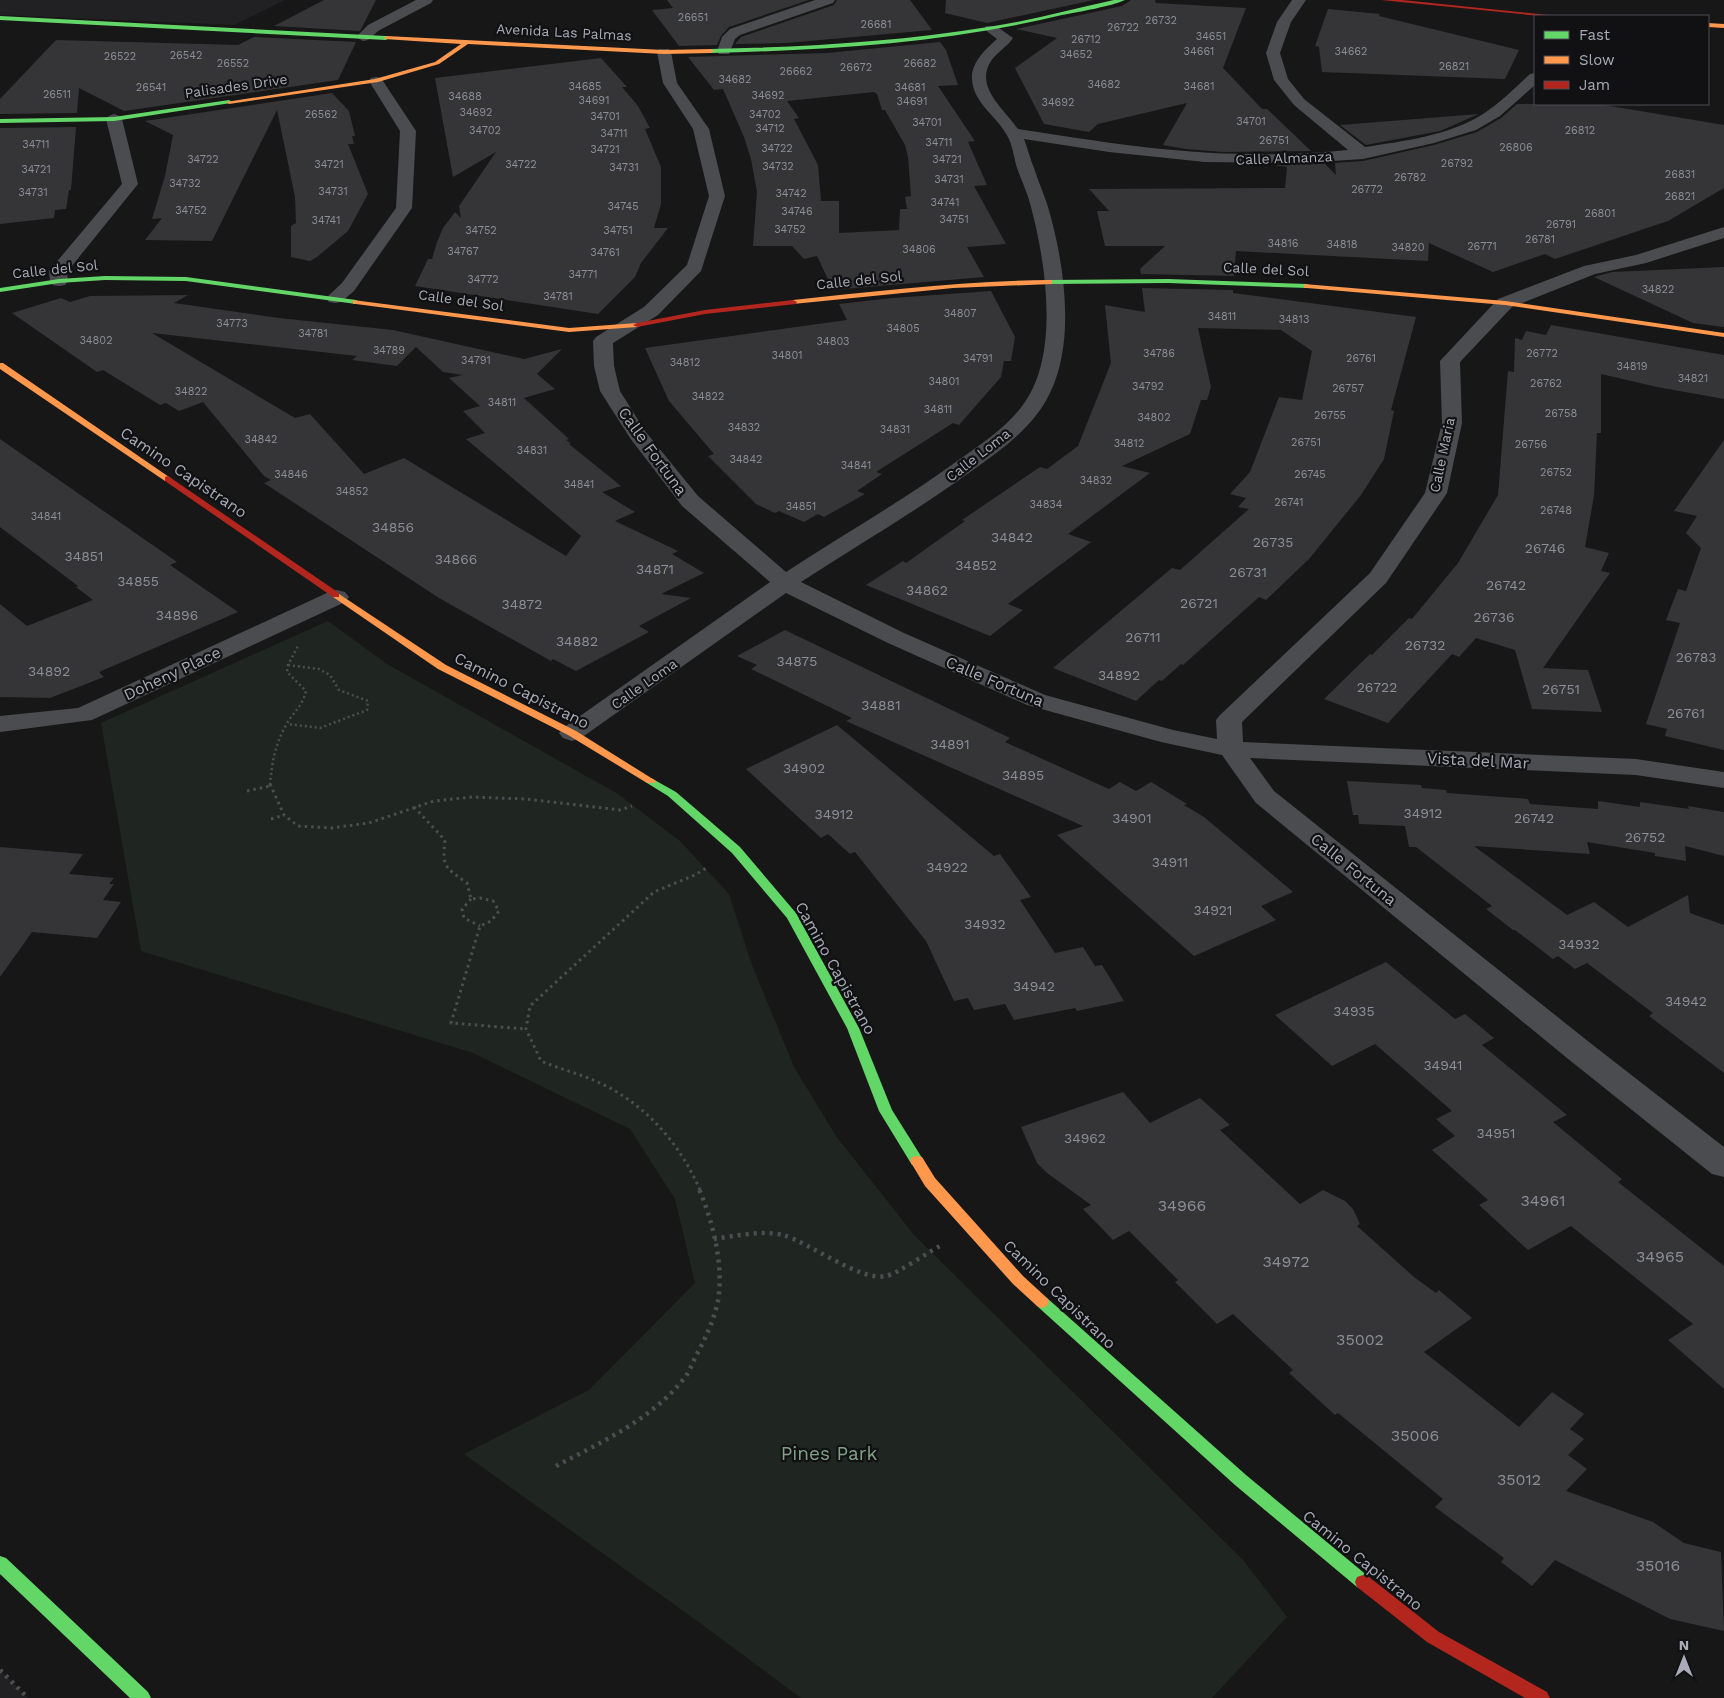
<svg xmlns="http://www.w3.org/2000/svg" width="1724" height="1698" font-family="'Work Sans',sans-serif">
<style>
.built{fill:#212123}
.green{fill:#1f2621}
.building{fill:#353537;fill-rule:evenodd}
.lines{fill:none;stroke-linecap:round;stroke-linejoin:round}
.path-far2{stroke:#4d4e52;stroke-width:2.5;stroke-dasharray:2 3;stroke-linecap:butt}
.path-far1{stroke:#4d4e52;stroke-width:3;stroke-dasharray:2.5 4;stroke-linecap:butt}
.path{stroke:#4d4e52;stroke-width:4.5;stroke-dasharray:3 5;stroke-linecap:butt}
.street{fill:#4b4c50;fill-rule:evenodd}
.fast{fill:#63d668;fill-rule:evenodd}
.slow{fill:#ff974d;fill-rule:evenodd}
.jam{fill:#b3261e;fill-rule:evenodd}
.labels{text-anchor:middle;stroke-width:4.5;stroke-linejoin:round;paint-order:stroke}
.far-number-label{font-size:11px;fill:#8c8e98}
.far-street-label{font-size:14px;fill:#a9acb8;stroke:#111113}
.number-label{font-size:14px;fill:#8c8e98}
.street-label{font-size:16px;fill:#a9acb8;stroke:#111113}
.near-number-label{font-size:16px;fill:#8c8e98}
.near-park-label{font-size:19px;fill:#81a286;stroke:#111113}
</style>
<rect width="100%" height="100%" fill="#171717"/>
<!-- built -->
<path class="built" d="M0,0H285L234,25L0,15Z
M0,1670L28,1698H0Z"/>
<!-- green -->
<path class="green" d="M328,621L387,664L618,794L680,841L729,894L752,965L794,1067L836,1136L914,1235L1243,1560L1287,1617L1212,1698H801L689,1615L464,1454L589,1390L695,1283L675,1199L630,1129L473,1053L141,951L101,723Z"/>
<!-- building -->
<path class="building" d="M324,0H376L360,31L274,26Z
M667,0H809L729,27L721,36L717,45L679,46L652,10L673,8Z
M837,0H910L932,30L787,43L735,44L741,37L834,5Z
M946,0H1094L987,23L945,13Z
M1131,0H1155L1156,3L1246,8L1223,68L1262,109H1267L1311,151L1223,152L1186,149L1163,145L1187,103L1098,124L1089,132L1044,124L1015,68L1057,38L1016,29L1122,6Z
M1328,9L1380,14L1379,16L1519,50L1505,79L1322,72L1319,47L1315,46Z
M254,37L356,42L338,80L124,111L79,88L77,113L0,114V99L56,40L238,45Z
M940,42L946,50L958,85L938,86L975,141L968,142L987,185L974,186L1006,244L967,247L984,277L833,290L817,256L804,259L792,246H753L757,192L751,159L744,137L723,89L714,90L688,57L827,53ZM874,92L877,94L882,110H885L905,145L908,157L911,196L905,197L907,209H900L899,230L839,233V201H821L818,165L794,119L799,118L787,101Z
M601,58L627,87H622L638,106L650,128L645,129L661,167V204L654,228H668L641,263L635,277L598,314L415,286L428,259H432L437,242L443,228L455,212L461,218L459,206L496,152L453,177L435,78Z
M332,93L349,111L355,136H352L354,144H348L368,194L348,231L317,257L310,261L291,257V226L296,223L295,197L277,110L212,241L145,240L162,218L152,219L165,176L173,135L145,121Z
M1517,104H1598L1724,125V188L1668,221L1555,259L1545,254L1493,272L1429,243L1428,261L1236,251L1234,276L1141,274L1140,269L1165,246H1105L1097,211H1109L1089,189L1285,188L1287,167L1273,165L1324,163L1336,175L1335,163L1363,161L1434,145L1477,132L1501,118Z
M1479,114L1440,131L1366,145L1340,125Z
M76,127L71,190H69L66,209L55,210L54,218L0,224V128Z
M1724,267V327L1693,323L1594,277L1612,272Z
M1142,288L1233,290V293L1416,317L1391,410L1394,411L1384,459L1361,495L1309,559L1266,600L1259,597L1183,665L1181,664L1162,681L1159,680L1136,701L1053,668L1172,568L1180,570L1249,509L1238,507L1246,498L1230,494L1250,472L1279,397L1302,400L1312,351L1281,330L1198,328L1211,387L1207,400H1201L1190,434L1122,466L1150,473L1068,534L1091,542L1008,604L1023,610L990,636L866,585L903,561L906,563L965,521L962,520L1040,467L1047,469L1078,446L1111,363L1105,305L1145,312Z
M991,291L1015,337L1011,361H1004L1001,377L959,425L953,423L876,472L882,474L857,491L865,494L824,517L818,514L804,522L779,511L775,513L756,504L708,456L714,454L669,401L645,348L847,320L839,304L892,298Z
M188,295L174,303L279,318L393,330L524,359L562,349L537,374L555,389L524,398L569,439L566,440L571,443L569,444L621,486L602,492L635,512L615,521L678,551L672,554L704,573L661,594L691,598L639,626L649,632L576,671L553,659L551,661L439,598L264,483L271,480L264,476L203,402L179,411L166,403L160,405L103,370L97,372L12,313L61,298L70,302L90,296ZM152,333L357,356L352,360L397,366L416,347L443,372L463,375L449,378L480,406L463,411L485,433L466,439L581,536L566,556L404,458L364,474L310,414L295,418Z
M1551,325L1724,355V399L1657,387L1601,374V433H1597L1594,496L1585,547L1609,553L1601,571L1610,573L1543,668L1588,670L1602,712L1532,709L1515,650L1476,638L1459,657L1452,654L1388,723L1324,699L1370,654L1372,655L1409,618L1412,619L1458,563L1498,495L1508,371L1514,372L1515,338L1522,340L1526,331L1546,335Z
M0,439L177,562L170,565L238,612L99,672L104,677L50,698L0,697V604L27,626L93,600L76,587L78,586L0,527Z
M1724,440V750L1665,736L1667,729L1646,724L1680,623L1666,620L1678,589L1686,591L1701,548L1686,533L1697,516L1674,511Z
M785,630L1010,738L1005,742L1109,789L1120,782L1136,791L1151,782L1187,804L1184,805L1204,817L1293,892L1261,906L1276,920L1194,956L1057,835L1083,826L846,721L852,718L751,669L757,665L737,656Z
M837,725L994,856L1000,854L1031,897L1020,900L1055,953L1083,947L1095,966L1102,965L1124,1001L1077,1011L1075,1008L1014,1020L1005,1004L974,1010L968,998L954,1001L926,941L855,852L850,854L828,834L821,838L746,769Z
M1347,781L1421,785L1422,788L1446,790L1447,793L1528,799L1530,804L1598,809V801L1640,807V802L1689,809L1688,806L1724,812V856L1685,846L1686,861L1655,856V853L1587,842L1590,854L1474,846L1567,915L1594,902L1628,927L1688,895L1690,913L1724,925V1073L1649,1016L1653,1013L1587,963L1575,969L1558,956L1553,959L1515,930H1513L1486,909L1492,906L1416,847H1409L1405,826L1359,824L1358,815H1353Z
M0,847L83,854L69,874L114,878L109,884H114L103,900L121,902L97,938L32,932L0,977Z
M1386,962L1455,1019L1465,1014L1494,1038L1482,1045L1567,1115L1553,1122L1622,1179L1618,1182L1724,1266V1389L1668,1340L1693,1324L1571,1226L1528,1250L1479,1205L1488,1200L1432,1150L1455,1136L1436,1119L1452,1111L1375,1044L1332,1066L1275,1015Z
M1123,1092L1150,1123L1200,1098L1230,1125L1220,1130L1300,1204L1323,1190L1345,1201L1353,1209L1360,1224L1357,1226L1414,1277L1436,1293L1439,1290L1472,1318L1424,1352L1519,1427L1552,1392L1584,1414L1570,1429L1584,1439L1568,1455L1587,1469L1566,1491L1653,1522L1684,1543L1721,1552L1724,1631L1670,1619L1555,1560L1532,1586L1501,1562L1504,1558L1435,1507L1443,1499L1338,1413L1335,1415L1289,1373L1293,1370L1233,1314L1217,1324L1175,1282L1178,1280L1129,1231L1113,1240L1083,1209L1091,1205L1047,1173L1037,1163L1021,1127Z"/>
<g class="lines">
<!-- path-far2 -->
<path class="path-far2" d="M288,665L319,669L330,675L339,690L368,701L367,710L320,728L288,724
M270,785C272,762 275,745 286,725C294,711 302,707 306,691L287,672L288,665L298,646"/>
<!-- path-far1 -->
<path class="path-far1" d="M270,784L284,815L298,826L331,828L369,823L434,801L472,797L525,799L620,810L632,806
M247,791L270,786
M414,807L445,840C442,868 445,867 467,883L471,899L480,898L493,901L499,911L491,921L480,926L451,1023L526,1029
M271,819L284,815
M471,899L462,909L464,918L480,926
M700,1190C681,1146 649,1108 606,1086C585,1075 562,1070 541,1061L526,1029L530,1006L654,892L695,875L708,867"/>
<!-- path -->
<path class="path" d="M714,1239C734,1236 763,1230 783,1235C810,1243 861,1282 886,1276C897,1274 928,1252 940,1246
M556,1466C600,1443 650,1420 682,1381C689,1374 692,1363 697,1354C706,1337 714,1320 718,1301C724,1265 713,1222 699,1189
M0,1670L28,1698"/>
<!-- street -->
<path class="street" d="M416,0H433L431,3L378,31L368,40L363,41L356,37L368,25Z
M815,0H835L833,3L740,35L735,39L729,54H719L717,51L722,37L730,29Z
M1292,0H1306L1291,22L1280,53L1288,79L1304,99L1365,147C1404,141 1448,136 1483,114C1500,103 1515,88 1530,74L1535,73V85L1500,116L1476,130L1434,143L1363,159L1301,163L1205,162L1109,152L1024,139C1028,149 1030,159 1034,168C1038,181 1044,194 1048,207C1064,261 1076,341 1050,393C1034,427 1002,449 973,470C918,510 858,545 801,582L904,633L1045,695L1173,730L1217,739L1216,720L1220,715L1370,573L1425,493L1442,423L1440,361L1498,299L1584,266L1636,255L1724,227V238L1646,263L1595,274L1512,307L1460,362L1462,423L1447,493L1386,583L1242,722L1243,742L1636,759L1724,772V788L1636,775L1250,758L1274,791L1589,1042L1724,1147V1177L1712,1174L1567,1058L1256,803L1222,755L1161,742L1027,705L888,643L786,593L581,738L572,741L563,738L559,733L563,728L770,582L682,506L630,438L600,391L594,366L593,341L596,337L644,307L687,265L709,196L693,129L663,83L657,52L659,49H669L671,52L677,83L709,129L725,196L701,271L658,315L613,343L614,366L620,391L645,431L698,496L786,572C844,534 904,500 960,459C983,443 1009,426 1025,402C1059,353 1046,265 1032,211C1029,196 1022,182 1017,168C1014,158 1013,148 1009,139C999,117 973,104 972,79C971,62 986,49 997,39L984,29L986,26H996L1013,38C1007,47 997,52 991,61C974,87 1005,110 1018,129C1096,141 1174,154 1253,154C1285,155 1317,153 1348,150L1294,105L1274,80L1266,53L1277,22Z
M376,77L381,78L416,131L412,208L354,291L341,302L335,303L329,302L326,298L342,283L396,208L400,131L369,81L371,78Z
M114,114L119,116L122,119L138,184L67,272L68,281L65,285L59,286L53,285L50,281L49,271L122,184L106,119L109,116Z
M337,590L345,592L349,597L345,602L92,720L0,732V716L78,708L329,592Z"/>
<!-- fast -->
<path class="fast" d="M1114,0H1125C1113,6 1078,12 1062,15C947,43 829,50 711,53L708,51L711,49C804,47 896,42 988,27C1030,21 1072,9 1114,0Z
M0,16L386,36L389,38L386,40L0,20Z
M229,100L232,102L231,103L114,121L0,123V119L114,117Z
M105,276L186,277L356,300L360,302L356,304L186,281L105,280L59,283L0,292V288L59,279Z
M1168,279L1307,284L1311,286L1307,288L1168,283L1049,284L1045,282L1049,280Z
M651,778L676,792L740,847L796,913L859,1028L892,1110L924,1161L922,1165L917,1166L912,1165L879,1111L847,1028L787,918L732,853L668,796L647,783L646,781Z
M1042,1296L1047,1298L1246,1475L1369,1577L1371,1582L1369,1587L1363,1589L1357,1587L1235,1485L1037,1306L1035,1302L1037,1298Z
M0,1556L6,1558L148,1692L151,1698H130L0,1574Z"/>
<!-- slow -->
<path class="slow" d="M1708,23L1724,24V28L1708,27Z
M386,36L664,50L711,49L714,51L711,53L664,54L468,44L439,64L378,82L229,104L226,102L375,79L435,62L461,44L384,39Z
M1049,280H1052V284L953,288L793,304L789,302L793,300C878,291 963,281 1049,280Z
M1304,284L1505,301L1724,333V337L1505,305L1307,288H1304Z
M353,300L569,328L637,323L641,325L637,327L569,332L356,304H353Z
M0,363H3L172,479L171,481H165L0,369Z
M336,592L446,665L576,731L656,781L655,783H647L568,735L438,669L333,597V593Z
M917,1156L922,1157L935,1178L1023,1276L1047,1298L1049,1302L1047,1306L1042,1308L1037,1306L1013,1284L925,1186L910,1161L912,1157Z"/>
<!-- jam -->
<path class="jam" d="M1381,0H1402L1558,16H1540Z
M793,300L797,302L796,304L705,314L637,327L633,325L637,323L705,310Z
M168,476L339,593V597H333L165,481V477Z
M1363,1575L1369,1577L1439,1632L1547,1692L1550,1698H1525L1427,1642L1357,1587L1355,1582L1357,1577Z"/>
</g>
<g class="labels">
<!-- far-number labels -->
<g class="far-number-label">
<text x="693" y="21">26651</text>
<text x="1161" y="24">26732</text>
<text x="876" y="28">26681</text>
<text x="1123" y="31">26722</text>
<text x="1211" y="40">34651</text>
<text x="1086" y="43">26712</text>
<text x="1199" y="55">34661</text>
<text x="1351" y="55">34662</text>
<text x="1076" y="58">34652</text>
<text x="186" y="59">26542</text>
<text x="120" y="60">26522</text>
<text x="233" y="67">26552</text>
<text x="920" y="67">26682</text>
<text x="1454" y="70">26821</text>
<text x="856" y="71">26672</text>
<text x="796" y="75">26662</text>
<text x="735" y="83">34682</text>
<text x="1104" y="88">34682</text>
<text x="585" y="90">34685</text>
<text x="1199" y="90">34681</text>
<text x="151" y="91">26541</text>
<text x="910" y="91">34681</text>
<text x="57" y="98">26511</text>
<text x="768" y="99">34692</text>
<text x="465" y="100">34688</text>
<text x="594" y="104">34691</text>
<text x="912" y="105">34691</text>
<text x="1058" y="106">34692</text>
<text x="476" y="116">34692</text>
<text x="321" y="118">26562</text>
<text x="765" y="118">34702</text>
<text x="605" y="120">34701</text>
<text x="1251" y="125">34701</text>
<text x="927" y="126">34701</text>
<text x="770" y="132">34712</text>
<text x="485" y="134">34702</text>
<text x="1580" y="134">26812</text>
<text x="614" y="137">34711</text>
<text x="1274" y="144">26751</text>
<text x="939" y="146">34711</text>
<text x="36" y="148">34711</text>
<text x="1516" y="151">26806</text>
<text x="777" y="152">34722</text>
<text x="605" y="153">34721</text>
<text x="203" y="163">34722</text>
<text x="947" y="163">34721</text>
<text x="1457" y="167">26792</text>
<text x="329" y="168">34721</text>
<text x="521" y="168">34722</text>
<text x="778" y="170">34732</text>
<text x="624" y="171">34731</text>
<text x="36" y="173">34721</text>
<text x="1680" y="178">26831</text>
<text x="1410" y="181">26782</text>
<text x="949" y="183">34731</text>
<text x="185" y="187">34732</text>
<text x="1367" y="193">26772</text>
<text x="333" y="195">34731</text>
<text x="33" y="196">34731</text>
<text x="791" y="197">34742</text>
<text x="1680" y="200">26821</text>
<text x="945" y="206">34741</text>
<text x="623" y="210">34745</text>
<text x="191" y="214">34752</text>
<text x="797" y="215">34746</text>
<text x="1600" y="217">26801</text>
<text x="954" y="223">34751</text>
<text x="326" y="224">34741</text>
<text x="1561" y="228">26791</text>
<text x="790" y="233">34752</text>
<text x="481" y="234">34752</text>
<text x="618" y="234">34751</text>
<text x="1540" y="243">26781</text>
<text x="1283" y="247">34816</text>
<text x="1342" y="248">34818</text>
<text x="1482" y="250">26771</text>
<text x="1408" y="251">34820</text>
<text x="919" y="253">34806</text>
<text x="463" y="255">34767</text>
<text x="605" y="256">34761</text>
<text x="583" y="278">34771</text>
<text x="483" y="283">34772</text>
<text x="1658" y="293">34822</text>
<text x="558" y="300">34781</text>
<text x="960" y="317">34807</text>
<text x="1222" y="320">34811</text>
<text x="1294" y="323">34813</text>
<text x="232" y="327">34773</text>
<text x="903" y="332">34805</text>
<text x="313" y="337">34781</text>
<text x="96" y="344">34802</text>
<text x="833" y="345">34803</text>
<text x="389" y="354">34789</text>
<text x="1159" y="357">34786</text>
<text x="1542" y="357">26772</text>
<text x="787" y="359">34801</text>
<text x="978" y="362">34791</text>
<text x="1361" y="362">26761</text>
<text x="476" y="364">34791</text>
<text x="685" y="366">34812</text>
<text x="1632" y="370">34819</text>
<text x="1693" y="382">34821</text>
<text x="944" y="385">34801</text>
<text x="1546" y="387">26762</text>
<text x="1148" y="390">34792</text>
<text x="1348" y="392">26757</text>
<text x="191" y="395">34822</text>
<text x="708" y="400">34822</text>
<text x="502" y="406">34811</text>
<text x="938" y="413">34811</text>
<text x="1561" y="417">26758</text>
<text x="1330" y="419">26755</text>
<text x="1154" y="421">34802</text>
<text x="744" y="431">34832</text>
<text x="895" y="433">34831</text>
<text x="261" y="443">34842</text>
<text x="1306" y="446">26751</text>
<text x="1129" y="447">34812</text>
<text x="1531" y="448">26756</text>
<text x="532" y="454">34831</text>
<text x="746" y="463">34842</text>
<text x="856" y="469">34841</text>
<text x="1556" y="476">26752</text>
<text x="291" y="478">34846</text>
<text x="1310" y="478">26745</text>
<text x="1096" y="484">34832</text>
<text x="579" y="488">34841</text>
<text x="352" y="495">34852</text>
<text x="1289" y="506">26741</text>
<text x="1046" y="508">34834</text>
<text x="801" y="510">34851</text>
<text x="1556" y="514">26748</text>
<text x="46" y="520">34841</text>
</g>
<!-- far-street labels -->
<g class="far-street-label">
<text transform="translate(564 32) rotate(3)" y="5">Avenida Las Palmas</text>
<text transform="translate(236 86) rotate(-8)" y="5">Palisades Drive</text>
<text transform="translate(1284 158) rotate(-2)" y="5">Calle Almanza</text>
<text transform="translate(55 269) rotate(-6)" y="5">Calle del Sol</text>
<text transform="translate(1266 269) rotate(3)" y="5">Calle del Sol</text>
<text transform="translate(859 280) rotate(-6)" y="5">Calle del Sol</text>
<text transform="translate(461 300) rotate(8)" y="5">Calle del Sol</text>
<text transform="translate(978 455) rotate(-38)" y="5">Calle Loma</text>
<text transform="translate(1442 455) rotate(-78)" y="5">Calle Maria</text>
<text transform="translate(644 684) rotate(-35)" y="5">Calle Loma</text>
</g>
<!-- number labels -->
<g class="number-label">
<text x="393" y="532">34856</text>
<text x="1012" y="542">34842</text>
<text x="1273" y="547">26735</text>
<text x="1545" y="553">26746</text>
<text x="84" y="561">34851</text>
<text x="456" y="564">34866</text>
<text x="976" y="570">34852</text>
<text x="655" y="574">34871</text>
<text x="1248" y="577">26731</text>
<text x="138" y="586">34855</text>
<text x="1506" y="590">26742</text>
<text x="927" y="595">34862</text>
<text x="1199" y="608">26721</text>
<text x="522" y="609">34872</text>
<text x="177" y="620">34896</text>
<text x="1494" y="622">26736</text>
<text x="1143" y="642">26711</text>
<text x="577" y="646">34882</text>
<text x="1425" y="650">26732</text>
<text x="1696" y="662">26783</text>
<text x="797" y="666">34875</text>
<text x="49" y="676">34892</text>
<text x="1119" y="680">34892</text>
<text x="1377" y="692">26722</text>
<text x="1561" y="694">26751</text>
<text x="881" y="710">34881</text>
<text x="1686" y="718">26761</text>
<text x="950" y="749">34891</text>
<text x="804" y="773">34902</text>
<text x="1023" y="780">34895</text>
<text x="1423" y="818">34912</text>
<text x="834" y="819">34912</text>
<text x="1132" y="823">34901</text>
<text x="1534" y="823">26742</text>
<text x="1645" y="842">26752</text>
<text x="1170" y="867">34911</text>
<text x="947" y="872">34922</text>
<text x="1213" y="915">34921</text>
<text x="985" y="929">34932</text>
<text x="1579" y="949">34932</text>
<text x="1034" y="991">34942</text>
<text x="1686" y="1006">34942</text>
<text x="1354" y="1016">34935</text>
<text x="1443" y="1070">34941</text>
<text x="1496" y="1138">34951</text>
<text x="1085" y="1143">34962</text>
</g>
<!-- street labels -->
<g class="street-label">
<text transform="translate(653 451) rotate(54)" y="6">Calle Fortuna</text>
<text transform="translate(184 472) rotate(34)" y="6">Camino Capistrano</text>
<text transform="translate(172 673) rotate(-25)" y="6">Doheny Place</text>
<text transform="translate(995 681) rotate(23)" y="6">Calle Fortuna</text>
<text transform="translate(522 690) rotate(27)" y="6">Camino Capistrano</text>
<text transform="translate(1478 760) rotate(3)" y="6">Vista del Mar</text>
<text transform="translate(1354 869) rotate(39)" y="6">Calle Fortuna</text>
<text transform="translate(836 968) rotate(61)" y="6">Camino Capistrano</text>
<text transform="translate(1060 1294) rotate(44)" y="6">Camino Capistrano</text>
<text transform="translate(1363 1560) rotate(39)" y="6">Camino Capistrano</text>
</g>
<!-- near-number labels -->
<g class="near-number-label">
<text x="1543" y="1206">34961</text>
<text x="1182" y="1211">34966</text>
<text x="1660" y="1262">34965</text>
<text x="1286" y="1267">34972</text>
<text x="1360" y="1345">35002</text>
<text x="1415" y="1441">35006</text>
<text x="1519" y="1485">35012</text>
<text x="1658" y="1571">35016</text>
</g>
<!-- near-park labels -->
<g class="near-park-label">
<text x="829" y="1460">Pines Park</text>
</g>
</g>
<!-- legend -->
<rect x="1534" y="15" width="175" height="90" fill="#111113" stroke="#4e4f55"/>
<rect x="1544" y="31" width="25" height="8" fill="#63d668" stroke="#4e4f55"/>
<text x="1579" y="40" font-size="15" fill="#a9acb8">Fast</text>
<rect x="1544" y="56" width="25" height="8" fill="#ff974d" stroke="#4e4f55"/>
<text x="1579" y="65" font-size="15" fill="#a9acb8">Slow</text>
<rect x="1544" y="81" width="25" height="8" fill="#b3261e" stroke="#4e4f55"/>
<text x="1579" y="90" font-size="15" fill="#a9acb8">Jam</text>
<!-- north arrow -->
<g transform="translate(1684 1658)" stroke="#111113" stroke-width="4" paint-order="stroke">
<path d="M0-4L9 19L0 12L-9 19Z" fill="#a9acb8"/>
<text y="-8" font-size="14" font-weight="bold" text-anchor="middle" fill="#a9acb8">N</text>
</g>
</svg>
